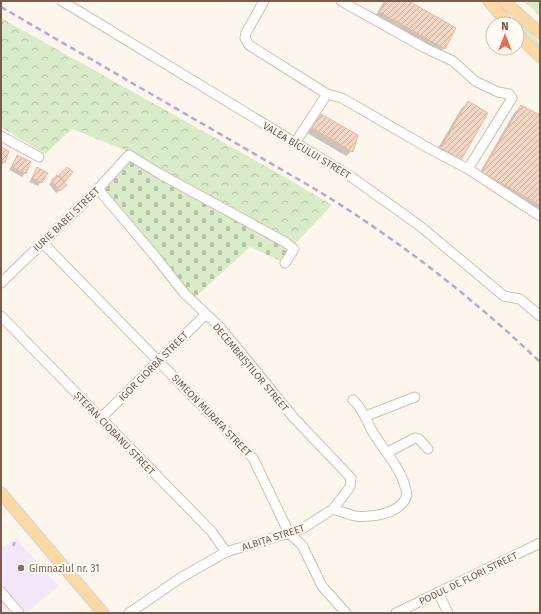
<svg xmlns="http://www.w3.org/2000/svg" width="541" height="614" font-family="'Fira Sans',sans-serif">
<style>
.education{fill:#f3e8fa}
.grass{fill:url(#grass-tufts)}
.forest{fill:url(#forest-crowns)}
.cemetery{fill:url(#cemetery-stones)}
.shadow{fill:#0003}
.building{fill:url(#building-hatch);stroke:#e6bba3}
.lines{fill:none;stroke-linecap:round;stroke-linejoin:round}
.minor-casing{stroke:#d1beb0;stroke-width:11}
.major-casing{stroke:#dad1cd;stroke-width:13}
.minor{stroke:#fff;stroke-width:9}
.major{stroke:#fbd9a5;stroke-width:11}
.rail{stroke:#b9a8c9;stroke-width:2.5;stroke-dasharray:6 4;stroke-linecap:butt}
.education-dot{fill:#8d6e63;stroke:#fffaf3;stroke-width:1.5}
.labels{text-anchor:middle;stroke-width:4;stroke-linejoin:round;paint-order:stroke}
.street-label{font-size:10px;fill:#7a5c4d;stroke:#fffaf3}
.education-label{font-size:10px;fill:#785e54;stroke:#fffaf3;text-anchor:start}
</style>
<defs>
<pattern id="grass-tufts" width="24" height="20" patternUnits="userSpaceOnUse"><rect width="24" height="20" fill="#d8ecc9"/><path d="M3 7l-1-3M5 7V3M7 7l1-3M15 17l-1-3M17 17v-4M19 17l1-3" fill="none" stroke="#b4c2a5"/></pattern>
<pattern id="forest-crowns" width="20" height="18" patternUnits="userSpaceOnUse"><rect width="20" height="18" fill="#d8ecc9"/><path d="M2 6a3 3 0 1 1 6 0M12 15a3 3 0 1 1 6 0" fill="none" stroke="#b4c2a5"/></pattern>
<pattern id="cemetery-stones" width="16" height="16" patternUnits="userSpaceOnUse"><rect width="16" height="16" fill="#d8ecc9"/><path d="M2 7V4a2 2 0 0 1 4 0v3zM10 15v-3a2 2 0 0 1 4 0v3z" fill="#b4c2a5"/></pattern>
<pattern id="building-hatch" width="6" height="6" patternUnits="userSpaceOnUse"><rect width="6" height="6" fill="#f3d5c3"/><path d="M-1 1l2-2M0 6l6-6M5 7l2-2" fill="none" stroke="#cab0a1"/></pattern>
</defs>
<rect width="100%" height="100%" fill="#fdf6ec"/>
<!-- education -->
<path class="education" d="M16,538L58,586L26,613H1V549Z"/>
<!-- grass -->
<path class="grass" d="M517,20L540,43V49L517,26V24H514Z"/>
<!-- forest -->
<path class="forest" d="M524,1H540V16Z
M1,18L285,177L332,205L294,245L127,151L72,129L45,154L1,127Z"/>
<!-- cemetery -->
<path class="cemetery" d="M130,160L289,249L283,262L250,247L192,300L104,191Z"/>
<!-- shadow -->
<path class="shadow" d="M384,1H407L444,48L437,55L373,20Z
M468,102L461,159L453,166L434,155L461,109Z
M521,106L540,116V214L539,216L476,179L514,113Z
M321,115L352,151L346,156L307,133Z
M1,148L7,158L1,166Z
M17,156L25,173L22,177L9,170Z
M38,168L46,173L38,186L29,182Z
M67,168L72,172L63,183L62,189L56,193L49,184Z
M13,542H16L15,546H12Z"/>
<!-- building -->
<path class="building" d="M386,1H409L456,28L445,49L380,12Z
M468,101L488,113L461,160L441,148Z
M521,105L540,115V205L482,172Z
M321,114L358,135L353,152L312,128Z
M1,147L9,151L5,163L1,161Z
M17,155L31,162L26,174L12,167Z
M37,167L48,173L42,183L32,178Z
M67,167L73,172L65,182L59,175Z
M57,175L67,185L60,191L51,180Z"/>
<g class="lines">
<defs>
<path id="minor" d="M62,1L350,176L420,226L504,296L520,299L540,316
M264,1L246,33L245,38L249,45L327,94L342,98L430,149L468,169L540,216
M341,1L425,48L453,61L475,81L498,92L509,94L512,98L468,169
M1,136L39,157
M295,143L327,94
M98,189L154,255L185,294L220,327L294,418L351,478L350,487L333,509
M43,243L253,458L289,533L302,545L322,586L346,613
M1,283L98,189L129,155L160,174L285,242L294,249L285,263
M1,316L212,532L226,552
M366,416L415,397
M100,419L206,314
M388,452L415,438L419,439L428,449
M1,592L19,613
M438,592L448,613
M129,613L182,577L226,552L302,529L333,509C340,511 347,514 355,516C372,518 401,514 407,495C403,468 383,451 371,429C365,418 363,409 353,400
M396,613L540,543"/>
<path id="major" d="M489,1L508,24
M504,1L540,33
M517,34L540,57
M1,493L103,613"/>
</defs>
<!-- minor casing -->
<use href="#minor" class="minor-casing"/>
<!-- major casing -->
<use href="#major" class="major-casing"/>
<!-- minor -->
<use href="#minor" class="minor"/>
<!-- major -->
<use href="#major" class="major"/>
<!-- rail -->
<path class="rail" d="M1,7L315,189C397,239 471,296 540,362"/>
</g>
<!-- markers -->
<circle class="education-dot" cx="21" cy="568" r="4"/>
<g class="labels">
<!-- street labels -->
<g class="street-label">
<text transform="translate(307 150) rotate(31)" y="4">VALEA BÎCULUI STREET</text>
<text transform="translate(66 219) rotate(-44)" y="4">IURIE BABEI STREET</text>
<text transform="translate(153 366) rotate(-45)" y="4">IGOR CIORBĂ STREET</text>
<text transform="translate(251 367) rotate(50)" y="4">DECEMBRIȘTILOR STREET</text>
<text transform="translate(212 415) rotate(46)" y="4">SIMEON MURAFA STREET</text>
<text transform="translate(115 433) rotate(46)" y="4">ȘTEFAN CIOBANU STREET</text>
<text transform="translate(273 537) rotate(-18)" y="4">ALBIȚA STREET</text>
<text transform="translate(468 578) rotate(-26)" y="4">PODUL DE FLORI STREET</text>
</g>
<!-- education labels -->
<g class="education-label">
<text x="29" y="572">Gimnaziul nr. 31</text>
</g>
</g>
<!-- border -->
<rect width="541" height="614" fill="none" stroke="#7a5c4d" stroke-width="4"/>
<!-- north arrow -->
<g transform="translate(505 36)"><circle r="19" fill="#fffaf3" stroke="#cabbb1"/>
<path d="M0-3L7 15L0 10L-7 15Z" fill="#e76f51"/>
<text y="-6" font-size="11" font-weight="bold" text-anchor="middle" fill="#7a5c4d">N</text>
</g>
</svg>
